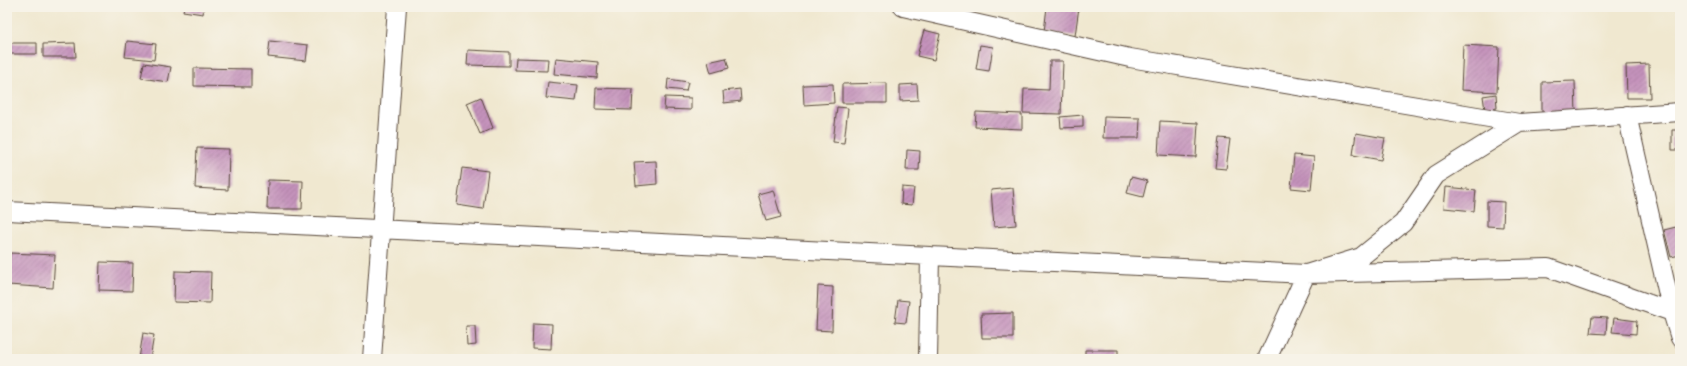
<svg xmlns="http://www.w3.org/2000/svg" width="1687" height="366" font-family="'Gentium Book Plus',serif">
<style>
.building{fill:url(#building-hatch)}
.lines{fill:none;stroke-linecap:round;stroke-linejoin:round}
.street-casing{stroke:#564639;stroke-width:20}
.street{stroke:#fff;stroke-width:18}
</style>
<defs>
<pattern id="building-hatch" width="6" height="6" patternUnits="userSpaceOnUse"><rect width="6" height="6" fill="#c593bc"/><path d="M-1 1l2-2M0 6l6-6M5 7l2-2" fill="none" stroke="#a17898"/></pattern>
</defs>
<rect width="100%" height="100%" fill="#f7f3e8"/>
<filter id="ink" filterUnits="userSpaceOnUse"><feTurbulence type="fractalNoise" baseFrequency=".025" numOctaves="2"/><feDisplacementMap in="SourceGraphic" scale="8" xChannelSelector="R" yChannelSelector="G"/><feConvolveMatrix kernelMatrix="1 2 1 2 8 2 1 2 1" color-interpolation-filters="sRGB"/></filter>
<filter id="wash" filterUnits="userSpaceOnUse"><feTurbulence type="fractalNoise" baseFrequency=".012" numOctaves="4" result="noise"/><feDisplacementMap in="SourceGraphic" scale="16" xChannelSelector="R" yChannelSelector="G"/><feGaussianBlur stdDeviation="0.9" result="paint"/><feColorMatrix in="noise" values="0 0 0 0 0 0 0 0 0 0 0 0 0 0 0 0 0 1.4 0 .05"/><feComposite in="paint" operator="in"/></filter>
<g filter="url(#wash)">
<rect width="100%" height="100%" fill="#f0e8d0"/>
<g id="blocks">
<!-- building -->
<path class="building" d="M184,7H204L203,14L183,11Z
M1047,7H1079L1075,36L1044,32Z
M924,30L940,34L934,60L917,56Z
M127,41L156,44L154,60L125,57Z
M270,41L308,45L306,61L268,57Z
M9,43H37V54H8Z
M75,43L76,57H43V44Z
M980,45L993,47L989,71L976,69Z
M1463,45L1499,47L1497,92L1461,90Z
M468,50L509,52V66L467,65Z
M516,58L548,59L547,71L515,70Z
M556,58L598,62L597,78L554,74Z
M726,58L729,68L711,73L708,62Z
M1050,61H1063L1061,114L1023,113L1024,89L1049,90Z
M144,63L171,67L168,82L141,78Z
M1649,64L1650,98H1627L1626,65Z
M194,68L251,69V87L194,86Z
M668,79L688,82L686,91L667,89Z
M1575,81L1576,115H1542V82Z
M548,82L578,85L576,101L546,98Z
M887,83V103H842V84Z
M833,84L834,103L804,105L803,85Z
M917,84L918,100L900,101V85Z
M596,88L633,89L632,110L595,109Z
M740,89L741,101L724,103L723,91Z
M1496,94L1497,108L1485,110L1483,96Z
M481,97L493,128L480,134L467,103Z
M665,97L691,98V110L664,109Z
M837,107L848,108L844,143L833,142Z
M976,112L1022,114V129L975,127Z
M1083,115V127L1061,128L1060,117Z
M1104,117L1140,118L1139,138H1103Z
M1160,121L1198,123L1196,157L1158,155Z
M1672,130H1680V150H1672Z
M1356,133L1385,138L1381,160L1353,155Z
M1219,138L1230,139L1226,169L1215,168Z
M197,148L229,149L228,190L195,188Z
M907,150L920,151L919,170H906Z
M1294,155L1314,157L1311,190L1291,188Z
M656,161L657,184L636,186L634,162Z
M462,168L488,171L483,209L457,205Z
M1131,177L1147,181L1143,197L1127,193Z
M268,180L303,181L302,209H267Z
M902,187L914,188L912,205L901,204Z
M1446,187L1476,190L1474,211L1444,208Z
M1013,188L1016,225L994,227L991,190Z
M773,190L781,217L766,221L758,194Z
M1487,201L1504,202L1503,227L1487,226Z
M1680,226V255L1671,257L1664,230Z
M10,253L55,255L53,288L8,285Z
M100,262L133,263L132,291L99,290Z
M175,271L211,272L210,303L174,302Z
M818,286L833,287L832,331L816,330Z
M898,300L909,301L906,323L895,322Z
M1013,313V338H982L981,314Z
M1592,317L1607,318L1606,334L1590,333Z
M1614,318L1637,321L1636,334L1612,332Z
M533,323L552,324L551,349L532,348Z
M466,326H475L476,345L467,346Z
M143,333L154,335L150,359H139Z
M1085,350H1118V359H1085Z"/>
</g>
</g>
<g filter="url(#ink)">
<use href="#blocks" fill-opacity="0" stroke="#564639" stroke-width="1"/>
<g class="lines">
<defs>
<path id="street" d="M903,7L1130,58L1519,123
M1627,115L1672,312L1680,338
M7,211L930,256
M372,359L397,7
M928,359L930,256L1306,274L1361,257L1403,223L1436,175L1519,123L1680,112
M1267,359L1306,274L1548,268L1672,312"/>
</defs>
<!-- street casing -->
<use href="#street" class="street-casing"/>
<!-- street -->
<use href="#street" class="street"/>
</g>
</g>
<!-- margin -->
<rect width="1687" height="366" fill="none" stroke="#f7f3e8" stroke-width="24"/>
</svg>
